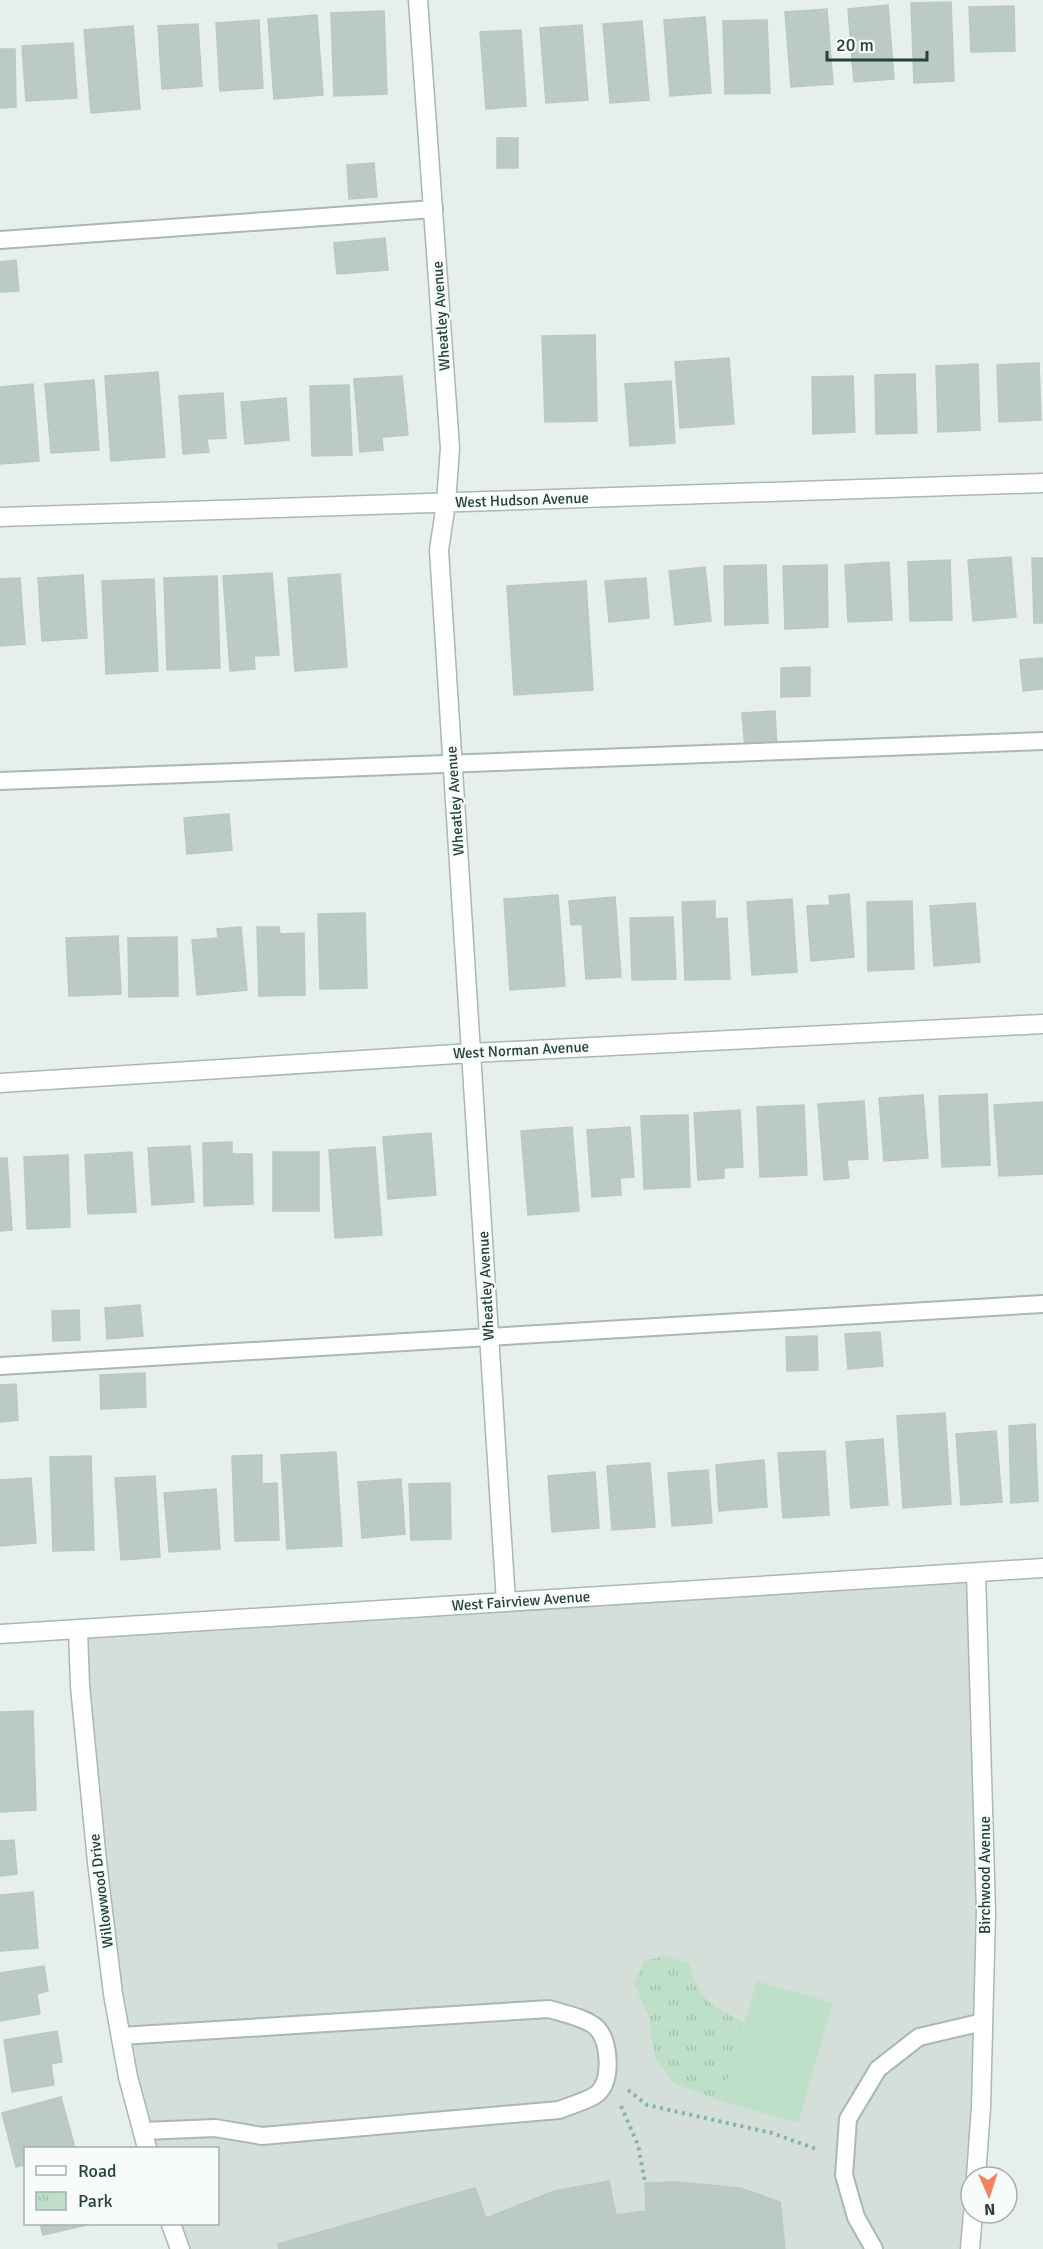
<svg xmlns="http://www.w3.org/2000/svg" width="1043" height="2249" font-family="Signika,sans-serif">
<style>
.built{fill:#d4dfda}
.grass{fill:#bfe0c8}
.park{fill:url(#park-tufts)}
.building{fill:#bbcac4;stroke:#b8c9c2;stroke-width:1.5}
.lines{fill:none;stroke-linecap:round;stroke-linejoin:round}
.service-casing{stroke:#a8b8b2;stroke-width:20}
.minor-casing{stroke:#a8b8b2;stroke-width:21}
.tertiary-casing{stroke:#a8b8b2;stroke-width:21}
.path{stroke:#86b3a5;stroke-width:4;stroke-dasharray:3 4.5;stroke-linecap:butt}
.service{stroke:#fff;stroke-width:16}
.minor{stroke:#fff;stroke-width:18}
.tertiary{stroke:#fff;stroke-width:18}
.labels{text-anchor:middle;stroke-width:5;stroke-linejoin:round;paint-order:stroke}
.street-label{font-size:15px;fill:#24423a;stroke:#f7fbf9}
</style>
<defs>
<pattern id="park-tufts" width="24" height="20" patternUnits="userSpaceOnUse" patternTransform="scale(1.5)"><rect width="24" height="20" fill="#bfe0c8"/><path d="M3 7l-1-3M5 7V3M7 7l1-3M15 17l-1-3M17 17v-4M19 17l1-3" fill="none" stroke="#a4c1ad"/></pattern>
</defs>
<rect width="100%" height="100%" fill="#e6efeb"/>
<!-- built -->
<path class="built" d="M976,1573L984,1815L971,2177L970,2249H180L171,2224H218V2148H147L128,2077L78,1630Z"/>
<!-- grass -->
<path class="grass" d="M757,1981L833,2003L798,2123L721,2101Z"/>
<!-- park -->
<path class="park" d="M665,1956L689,1963C699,2001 711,2006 744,2022L721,2101L674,2083L654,2057L649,2017L634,1983L644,1961Z"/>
<!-- building -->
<path class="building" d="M951,2L954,81L914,83L911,3Z
M888,5L894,79L854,82L848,9Z
M1014,6L1015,51L971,52L969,7Z
M827,9L833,84L791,87L785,12Z
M384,11L387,94L334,96L331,13Z
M317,15L323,95L274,99L268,19Z
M705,17L711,93L670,96L664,20Z
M259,20L263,88L220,91L216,23Z
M767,20L770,93L725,94L723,21Z
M642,21L649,100L610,103L603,24Z
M198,24L202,86L162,89L158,26Z
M582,25L588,100L546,103L540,28Z
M133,26L140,109L91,113L84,30Z
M521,30L526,106L486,109L480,32Z
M73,43L77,98L26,101L22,46Z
M0,49H15L16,107L0,108Z
M497,138H518V168H497Z
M374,163L377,197L349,199L347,165Z
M385,238L388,270L337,274L334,243Z
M16,260L19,291L0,292V262Z
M595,335L597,421L545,422L542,336Z
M729,358L734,424L680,428L675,362Z
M1039,363L1041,420L999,422L997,365Z
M978,364L980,430L938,432L936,366Z
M158,372L165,457L111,461L105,376Z
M915,374L917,433L876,434L875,375Z
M402,376L408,435L382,437L383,450L360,452L354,379Z
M853,376L855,432L813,434L812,377Z
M94,380L99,450L51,453L45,384Z
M671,381L675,443L630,446L625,384Z
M33,384L39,461L0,464V387Z
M349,385L352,455L312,456L310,386Z
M223,393L226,438L207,439L209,452L183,454L179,396Z
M286,398L289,440L245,444L241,402Z
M1011,557L1016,617L973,621L968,560Z
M1032,558H1043V623H1034Z
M950,560L952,620L910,621L908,562Z
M889,562L892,620L848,622L845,565Z
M766,565L768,623L725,625L724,566Z
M827,565L828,627L785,629L783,566Z
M705,567L711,621L675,625L669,571Z
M272,573L279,655L254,656L255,669L230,671L223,576Z
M340,574L347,667L295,671L288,578Z
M83,575L87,638L42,641L38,578Z
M217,576L220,668L167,670L164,578Z
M20,578L25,644L0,646V579Z
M646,578L649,618L609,622L605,581Z
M154,579L158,671L106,674L102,581Z
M586,581L593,690L514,695L507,586Z
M1043,658V689L1023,691L1020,660Z
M810,667V696L781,697V668Z
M775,711L777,746L745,749L742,713Z
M229,814L232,850L187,854L184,818Z
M849,894L854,957L811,961L807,906L830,905L829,896Z
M558,895L565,986L510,990L504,899Z
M615,897L621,977L586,979L582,924L571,925L569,901Z
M792,899L797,972L752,975L747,902Z
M715,901V919L727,918L730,979L685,980L682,902Z
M912,901L914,969L868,971L867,902Z
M975,903L980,962L934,966L930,906Z
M365,913L367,988L320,989L318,914Z
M673,917L676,979L632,980L630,918Z
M241,927L247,990L197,995L192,940L218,938L217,929Z
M257,927H279L280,934L304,933L305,995L259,996Z
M118,936L121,994L69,996L66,938Z
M177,937L178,996L129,997L128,938Z
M987,1094L990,1165L942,1167L939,1096Z
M923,1095L928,1158L884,1161L879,1098Z
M864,1101L868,1159L847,1160L849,1178L824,1180L818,1104Z
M1043,1102V1174L999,1176L994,1105Z
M804,1105L807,1175L760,1177L757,1107Z
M740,1110L743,1167L724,1168V1178L698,1180L694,1113Z
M688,1115L690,1187L644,1189L641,1116Z
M572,1127L579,1211L528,1215L521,1131Z
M630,1127L634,1177L620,1178L621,1195L592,1197L587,1130Z
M431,1133L436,1195L388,1199L383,1137Z
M232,1142V1154H252L253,1204L204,1206L203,1143Z
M190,1146L194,1202L152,1205L148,1148Z
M375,1147L382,1235L335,1238L329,1150Z
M132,1152L136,1212L88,1214L85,1155Z
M273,1152H319V1211H273Z
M68,1155L70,1227L27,1229L24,1157Z
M0,1158H7L12,1230L0,1231Z
M140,1305L143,1336L107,1339L105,1308Z
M79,1310L80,1340L53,1341L52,1311Z
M880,1332L883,1366L848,1369L845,1334Z
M817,1336L818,1370L787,1371L786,1337Z
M145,1373L146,1407L101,1409L100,1375Z
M16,1384L18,1420L0,1422V1385Z
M945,1413L951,1504L903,1508L897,1416Z
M1035,1424L1038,1501L1011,1503L1009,1426Z
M996,1431L1002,1502L961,1505L956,1434Z
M883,1439L888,1505L851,1508L846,1442Z
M825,1451L829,1515L783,1518L778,1453Z
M336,1452L342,1546L287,1549L281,1455Z
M262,1455V1484L277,1483L279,1540L235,1541L232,1456Z
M91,1456L94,1550L53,1551L50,1457Z
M764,1460L767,1507L719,1511L716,1465Z
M650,1463L655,1527L612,1530L607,1466Z
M708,1470L712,1523L672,1526L668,1473Z
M595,1472L599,1528L552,1532L548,1476Z
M155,1476L160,1557L121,1560L115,1478Z
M31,1478L36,1543L0,1546V1480Z
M401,1479L405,1534L362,1538L358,1482Z
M450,1483L451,1539L411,1540L409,1484Z
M216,1489L220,1549L169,1552L164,1493Z
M33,1711L36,1810L0,1812V1712Z
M14,1840L17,1874L0,1876V1841Z
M33,1892L38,1948L0,1951V1895Z
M44,1966L48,1991L37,1994L40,2014L0,2021V1973Z
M57,2031L62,2062L51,2064L54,2085L12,2092L4,2040Z
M61,2097L75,2148H26V2165L16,2167L2,2113Z
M609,2181L616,2215L646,2211L645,2183L677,2182L740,2188L780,2202L785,2249H279L278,2244L475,2188L486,2218L554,2191Z
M40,2224H91L43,2235Z"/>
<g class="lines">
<defs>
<path id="service" d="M0,240L434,209
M0,781L1043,741
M0,1366L1043,1304
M121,2036L549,2009C562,2013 587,2018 597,2028C610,2042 612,2080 598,2093C591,2100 568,2106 559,2110L262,2136L215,2128L143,2131
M874,2249L856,2217L844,2175L848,2119L878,2069L919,2037L983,2022"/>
<path id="minor" d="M418,0L450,448L446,503L439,550L506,1602
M0,517L1043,483
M0,1083L472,1053L1043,1024
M976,1573L986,1912L981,2107L976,2177
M78,1630L80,1686L97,1862L113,1994L128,2077L147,2148
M171,2224L180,2249
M970,2249L973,2213"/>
<path id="tertiary" d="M0,1634L1043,1568"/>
</defs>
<!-- service casing -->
<use href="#service" class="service-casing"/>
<!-- minor casing -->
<use href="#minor" class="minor-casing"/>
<!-- tertiary casing -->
<use href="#tertiary" class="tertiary-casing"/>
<!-- path -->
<path class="path" d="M628,2090L647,2105L772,2133L819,2150
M621,2106L638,2145L645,2183"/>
<!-- service -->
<use href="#service" class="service"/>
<!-- minor -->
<use href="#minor" class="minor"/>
<!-- tertiary -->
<use href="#tertiary" class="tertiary"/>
</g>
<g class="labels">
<!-- street labels -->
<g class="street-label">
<text transform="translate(441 316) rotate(-94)" y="5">Wheatley Avenue</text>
<text transform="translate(522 500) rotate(-2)" y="5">West Hudson Avenue</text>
<text transform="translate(455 801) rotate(-94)" y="5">Wheatley Avenue</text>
<text transform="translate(521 1050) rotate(-3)" y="5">West Norman Avenue</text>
<text transform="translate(486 1286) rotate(-93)" y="5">Wheatley Avenue</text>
<text transform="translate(521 1601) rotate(-4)" y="5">West Fairview Avenue</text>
<text transform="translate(985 1875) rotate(-90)" y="5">Birchwood Avenue</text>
<text transform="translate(101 1891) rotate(-97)" y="5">Willowwood Drive</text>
</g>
</g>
<!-- legend -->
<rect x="24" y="2147" width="195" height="78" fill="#f7fbf9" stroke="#a3b1ad" stroke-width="1.5"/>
<rect x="36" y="2166" width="30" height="9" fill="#ffffff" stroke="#a3b1ad" stroke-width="1.5"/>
<text x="78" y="2177" font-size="18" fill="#24423a">Road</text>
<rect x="36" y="2192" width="30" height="18" fill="url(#park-tufts)" stroke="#a3b1ad" stroke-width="1.5"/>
<text x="78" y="2207" font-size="18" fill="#24423a">Park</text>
<!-- north arrow -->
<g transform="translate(989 2195) rotate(177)"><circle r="28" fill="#f7fbf9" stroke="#a3b1ad" stroke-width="1.5"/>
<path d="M0-4.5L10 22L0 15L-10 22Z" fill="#f4845f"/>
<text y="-9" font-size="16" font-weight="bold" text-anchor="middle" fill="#24423a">N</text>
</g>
<!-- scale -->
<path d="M827 51v9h100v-9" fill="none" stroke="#24423a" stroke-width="3"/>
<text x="836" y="51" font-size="18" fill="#24423a" stroke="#f7fbf9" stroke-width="4.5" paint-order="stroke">20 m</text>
</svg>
